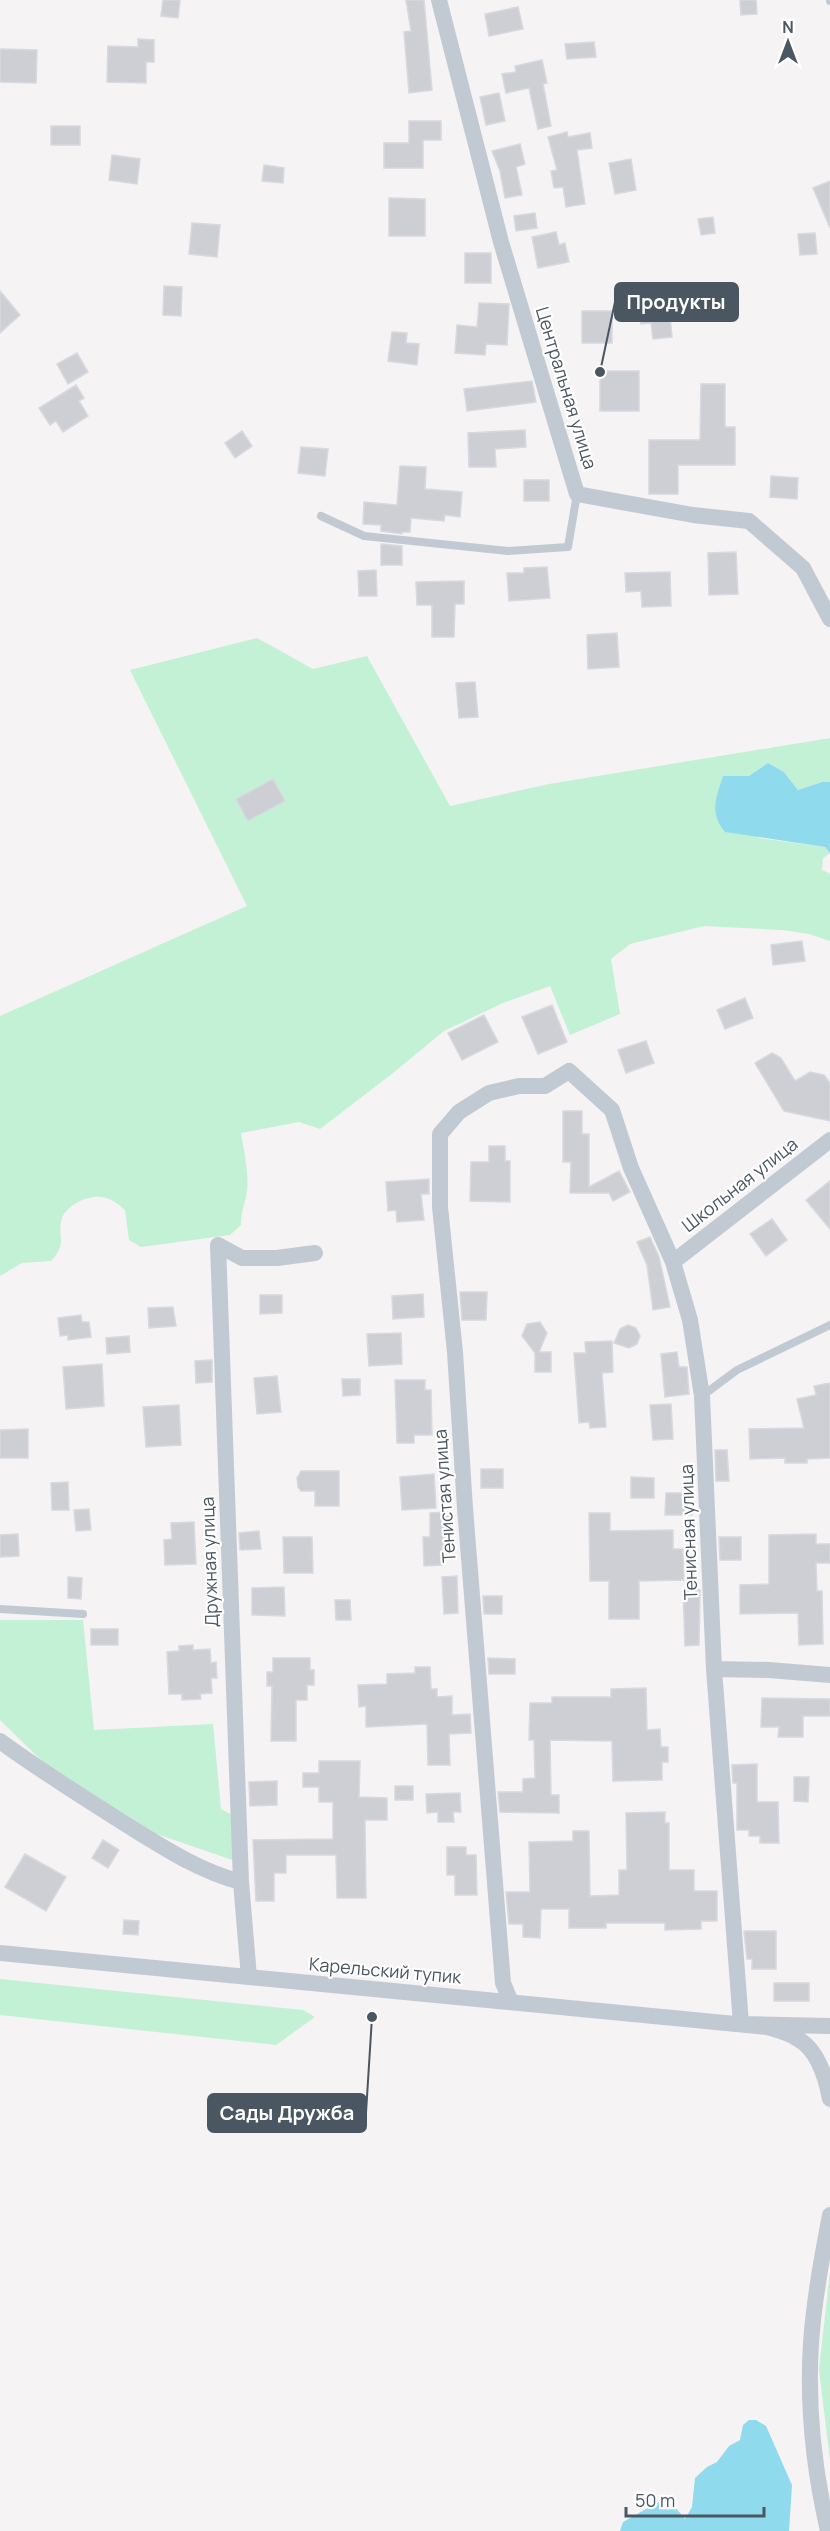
<svg xmlns="http://www.w3.org/2000/svg" width="830" height="2531" font-family="Manrope,sans-serif">
<style>
.green{fill:#c3f1d5}
.water{fill:#90daee}
.building{fill:#cdcfd5;stroke:#d7d9de;stroke-width:1.5}
.lines{fill:none;stroke-linecap:round;stroke-linejoin:round}
.lane{stroke:#c1cad2;stroke-width:8}
.street{stroke:#c1cad2;stroke-width:16}
.labels{text-anchor:middle;stroke-width:4.5;stroke-linejoin:round;paint-order:stroke}
.street-label{font-size:18px;fill:#4a5661;stroke:#fff}
.leader{fill:none;stroke:#4a5661;stroke-width:2}
.callout-dot{fill:#4a5661;stroke:#fff;stroke-width:2}
.callout{fill:#4a5661;stroke:#4a5661;stroke-width:2}
.callout-label{font-size:20px;text-anchor:middle;font-weight:bold;fill:#fff}
</style>
<rect width="100%" height="100%" fill="#f5f3f3"/>
<!-- green -->
<path class="green" d="M257,638L313,669L367,656L450,806L549,784L830,738V782H822L798,790L784,772L768,763L749,776H723L716,801L759,838L825,847L830,853L823,858L822,870L830,874V941L809,934L783,930L704,926L630,944L611,959L620,1014L570,1035L550,986L503,1003L444,1031L393,1073L320,1129L299,1122L241,1133C244,1152 249,1172 247,1192C245,1204 241,1210 241,1225L230,1235L141,1247L129,1240L125,1210C118,1204 111,1198 101,1197C88,1195 67,1205 62,1218C56,1238 69,1241 51,1261L22,1263L0,1276V1016L247,906L130,670Z
M0,1620H83L94,1730L213,1724L221,1809L234,1816L235,1861L157,1834L48,1767L0,1720Z
M0,1979L303,2010L315,2017L276,2045L0,2015Z
M830,2272V2461L819,2369Z"/>
<!-- water -->
<path class="water" d="M768,763L784,772L798,790L822,782H830V853L825,847L725,832C709,813 716,798 723,776H749Z
M749,2420H756L766,2426L792,2485L789,2531H620L623,2522L662,2500L671,2502L685,2519L692,2507L695,2478L707,2467L717,2462L729,2446L740,2440L743,2425Z"/>
<!-- building -->
<path class="building" d="M163,0H180L178,18L161,16Z
M406,0H424L432,90L409,93L404,32L411,31Z
M740,0H756L757,14L741,15Z
M518,7L523,29L489,36L485,14Z
M138,39L154,40V62H146V83L107,82L108,46L138,47Z
M594,42L596,57L567,59L565,44Z
M0,49L37,50L36,83L0,82Z
M542,60L547,83L543,84L551,126L538,129L529,88L506,93L502,74L516,72L515,66Z
M499,93L505,121L486,125L480,97Z
M409,121H441V140H423V168H384V143H409Z
M51,126H80V145H51Z
M567,132L568,137L590,133L592,148L577,150L585,204L566,207L563,187L554,188L551,171L557,170L548,137Z
M520,144L525,164L516,167L522,195L505,198L500,171L492,151Z
M112,155L140,159L137,184L109,180Z
M631,159L636,190L615,194L609,163Z
M264,165L284,168L283,183L262,181Z
M830,181V228L813,188Z
M389,198L425,199V236H389Z
M535,213L537,228L516,231L514,216Z
M713,217L715,233L701,235L698,219Z
M192,223L220,225L217,257L189,254Z
M556,232L559,245L565,243L569,262L538,268L532,237Z
M815,233L817,254L800,255L798,234Z
M465,253H491V283H465Z
M164,286L182,287L181,316L163,315Z
M0,291L20,315L0,333Z
M479,303L509,304L507,345L486,344L485,355L455,353L457,325L477,327Z
M665,308L666,318L670,317L672,337L653,339L651,323L641,324L639,310Z
M582,311H612V343H582Z
M392,332L407,333L406,343L419,344L417,365L388,361Z
M77,353L88,372L68,384L57,364Z
M600,371H639V411H600Z
M532,381L536,402L467,411L464,389Z
M701,384H725V427H735V465H678V494H649V440H700Z
M76,385L84,398L79,401L88,416L63,432L56,421L50,425L39,408Z
M525,430L526,447L495,449L496,467H469L468,433Z
M242,431L252,446L235,458L225,443Z
M301,447L328,449L325,476L298,473Z
M400,466L426,467L425,489L462,492L460,517L445,515L444,521L411,518L410,532H402V534L381,531V525L363,524L364,502L397,505Z
M771,476L798,478L797,499L770,497Z
M524,480H549V501H524Z
M381,544L402,546V565H381Z
M736,552L738,594L709,595L708,553Z
M547,567L550,598L509,601L507,573H524V568Z
M376,570L377,596H359L358,571Z
M670,572L671,606L642,607L641,591L626,592L625,573Z
M464,581V604H455L454,637H432V605H417L416,582Z
M617,633L619,667L588,669L587,635Z
M475,682L478,717L459,718L456,683Z
M273,779L285,801L248,821L236,799Z
M802,941L805,961L773,965L771,945Z
M745,998L753,1018L725,1029L717,1010Z
M552,1005L567,1042L538,1054L522,1017Z
M484,1015L498,1042L462,1060L448,1033Z
M646,1041L654,1063L626,1073L618,1050Z
M772,1053L781,1058L795,1081L810,1072L824,1075L830,1083V1121L784,1111L755,1063Z
M563,1111H582V1134H589V1187L619,1171L630,1192L613,1201L609,1193H570L571,1162H563Z
M489,1146H505V1161H510V1202L470,1201L471,1162H489Z
M429,1179V1194H421L424,1220L397,1222L396,1210L388,1211L386,1182Z
M830,1181V1229L806,1200Z
M772,1219L787,1240L766,1256L750,1234Z
M650,1237L659,1257L670,1307L653,1310L647,1265L637,1242Z
M460,1292H487L486,1320H462Z
M423,1294L424,1317L393,1319L392,1296Z
M260,1295H282V1313L260,1314Z
M173,1307L176,1326L149,1328L148,1308Z
M81,1315L82,1322H89L91,1337L68,1340V1335L60,1336L58,1318Z
M540,1322L547,1333L539,1352H551V1372H535V1353L522,1336L527,1324Z
M628,1325L636,1328L640,1336L637,1344L629,1348L614,1343L620,1329Z
M401,1333L402,1364L369,1366L367,1334Z
M129,1336L130,1352L107,1354L106,1338Z
M612,1341L613,1372L602,1373L606,1427L590,1428L589,1422L579,1423L574,1353H586L585,1342Z
M677,1352L679,1367H687L689,1394L665,1397L661,1354Z
M212,1360V1382L196,1383L195,1361Z
M102,1364L104,1406L66,1409L63,1367Z
M277,1376L281,1412L257,1414L254,1378Z
M342,1379H360V1395L343,1396Z
M395,1380H425V1390H431L432,1435H414V1443H397Z
M830,1383V1458L807,1459V1463H785V1458L750,1459L749,1429L804,1428L797,1399L816,1395L814,1386Z
M671,1404L673,1439L653,1440L650,1405Z
M179,1405L181,1445L146,1447L143,1407Z
M28,1429V1458H0V1430Z
M715,1450H727L729,1481H716Z
M481,1469H503V1488H481Z
M301,1471H339V1506H315V1491H301L298,1487L297,1478Z
M434,1474L436,1508L402,1510L400,1477Z
M631,1477L654,1478V1498H631Z
M68,1482L69,1510H52L51,1483Z
M666,1493H692V1515H665Z
M89,1509L91,1530L76,1531L74,1510Z
M449,1512L450,1549H443V1565L424,1566L423,1537H430V1513Z
M589,1513H610V1531L673,1530V1549H683L684,1580L639,1581V1619H609V1581H590Z
M194,1522L196,1564L165,1565L164,1540L172,1539L171,1523Z
M259,1531L261,1549L240,1550L239,1533Z
M18,1534L19,1556L0,1557V1535Z
M816,1534V1544H830V1563H816L817,1591H822L823,1644L799,1645L798,1613L740,1614V1585L769,1584V1535Z
M283,1537H312L313,1573H284Z
M719,1537H741V1560H720Z
M457,1576L458,1613L444,1614L442,1577Z
M68,1577L82,1578L81,1599L68,1598Z
M284,1587L285,1616L252,1615V1588Z
M683,1589L700,1590L699,1645L685,1646Z
M483,1596H502V1614H484Z
M335,1600H350L351,1620H336Z
M91,1629H118V1645H91Z
M193,1645V1650L210,1649L211,1663L216,1662L217,1678H211L212,1693L200,1694L201,1699L182,1700V1694H169L167,1652L179,1651V1646Z
M273,1658H310V1670H314V1685H307V1700H296V1741H271L272,1686H267V1672H273Z
M488,1658L515,1659V1674H489Z
M415,1667H430L431,1689H437V1697L452,1696V1715L470,1714L471,1733L449,1734L450,1765H428L427,1724L366,1727V1706L359,1707L358,1685L387,1684V1674L415,1673Z
M646,1688L647,1730L660,1729L661,1747H668V1762H662V1780L613,1781L612,1741L550,1740L551,1795H559V1813L500,1812L498,1792H523V1779L535,1778L534,1740H529L530,1703H552V1697H611V1689Z
M762,1698L830,1699V1716H803V1737H778L779,1727H761Z
M319,1761H360L359,1797L387,1798V1820H365L366,1898H337L336,1855H286V1873H274V1901H256L253,1840L333,1839V1802H319V1787H303V1773H319Z
M757,1764V1802H778L779,1843H760V1836H749V1830H737V1783H733L732,1765Z
M794,1777H809L808,1802L794,1801Z
M277,1781V1805L250,1806L249,1782Z
M395,1786H413V1800H395Z
M460,1793L461,1812H453L454,1822H438V1812L427,1813L426,1794Z
M665,1812V1823H669V1870H694V1891H717V1921H701V1929L665,1930V1923H606V1928H569V1909H541L540,1938L523,1937V1924H509L506,1892H530L529,1842L573,1841V1831H589L590,1896L619,1895V1870H627L626,1813Z
M103,1840L119,1850L108,1868L92,1858Z
M447,1847H466V1855H476L477,1895H455V1875H447Z
M25,1854L66,1877L46,1911L5,1887Z
M124,1920L139,1921L138,1935L123,1934Z
M744,1931H776V1969H752V1959H747Z
M774,1983H809V2001H774Z"/>
<g class="lines">
<!-- lane -->
<path class="lane" d="M830,0V1
M321,516L364,536L508,551L568,547L577,494
M702,1396L737,1370L830,1325
M0,1609L83,1614"/>
<!-- street -->
<path class="street" d="M439,0L501,242L577,494L693,515L749,521L803,568L830,619
M673,1262L830,1140
M714,1669L769,1670L830,1675
M0,1741C41,1771 84,1798 127,1825C164,1848 199,1871 241,1882
M0,1953L767,2027C777,2030 789,2033 798,2039C818,2050 826,2078 830,2099
M249,1977L241,1882L218,1245L242,1258H277L315,1253
M511,2002L503,1983L465,1508L455,1352L440,1207V1134L459,1112L489,1093L519,1086H545L569,1071L612,1110L631,1168L673,1262L690,1320L702,1396L714,1669L741,2024L830,2026
M828,2531C814,2470 807,2405 811,2343C814,2300 822,2257 830,2215"/>
</g>
<g class="labels">
<!-- street labels -->
<g class="street-label">
<text transform="translate(566 388) rotate(73)" y="6">Центральная улица</text>
<text transform="translate(740 1185) rotate(-38)" y="6">Школьная улица</text>
<text transform="translate(445 1496) rotate(-94)" y="6">Тенистая улица</text>
<text transform="translate(689 1532) rotate(-92)" y="6">Тенисная улица</text>
<text transform="translate(210 1562) rotate(-92)" y="6">Дружная улица</text>
<text transform="translate(385 1971) rotate(5)" y="6">Карельский тупик</text>
</g>
</g>
<!-- callouts -->
<path class="leader" d="M600 372L615 302M372 2017L366 2113"/>
<g class="callout-dot">
<circle cx="600" cy="372" r="6"/>
<circle cx="372" cy="2017" r="6"/>
</g>
<g class="callout">
<rect x="615" y="283" width="123" height="38" rx="6"/>
<rect x="208" y="2094" width="158" height="38" rx="6"/>
</g>
<g class="callout-label">
<text x="676" y="309">Продукты</text>
<text x="287" y="2120">Сады Дружба</text>
</g>
<!-- north arrow -->
<g transform="translate(788 42)" stroke="#ffffff" stroke-width="4.5" paint-order="stroke">
<path d="M0-4.5L10 22L0 15L-10 22Z" fill="#4a5661"/>
<text y="-9" font-size="16" font-weight="bold" text-anchor="middle" fill="#4a5661">N</text>
</g>
<!-- scale -->
<path d="M626 2507v9h138v-9" fill="none" stroke="#4a5661" stroke-width="3"/>
<text x="635" y="2507" font-size="18" fill="#4a5661" stroke="#ffffff" stroke-width="4.5" paint-order="stroke">50 m</text>
</svg>
